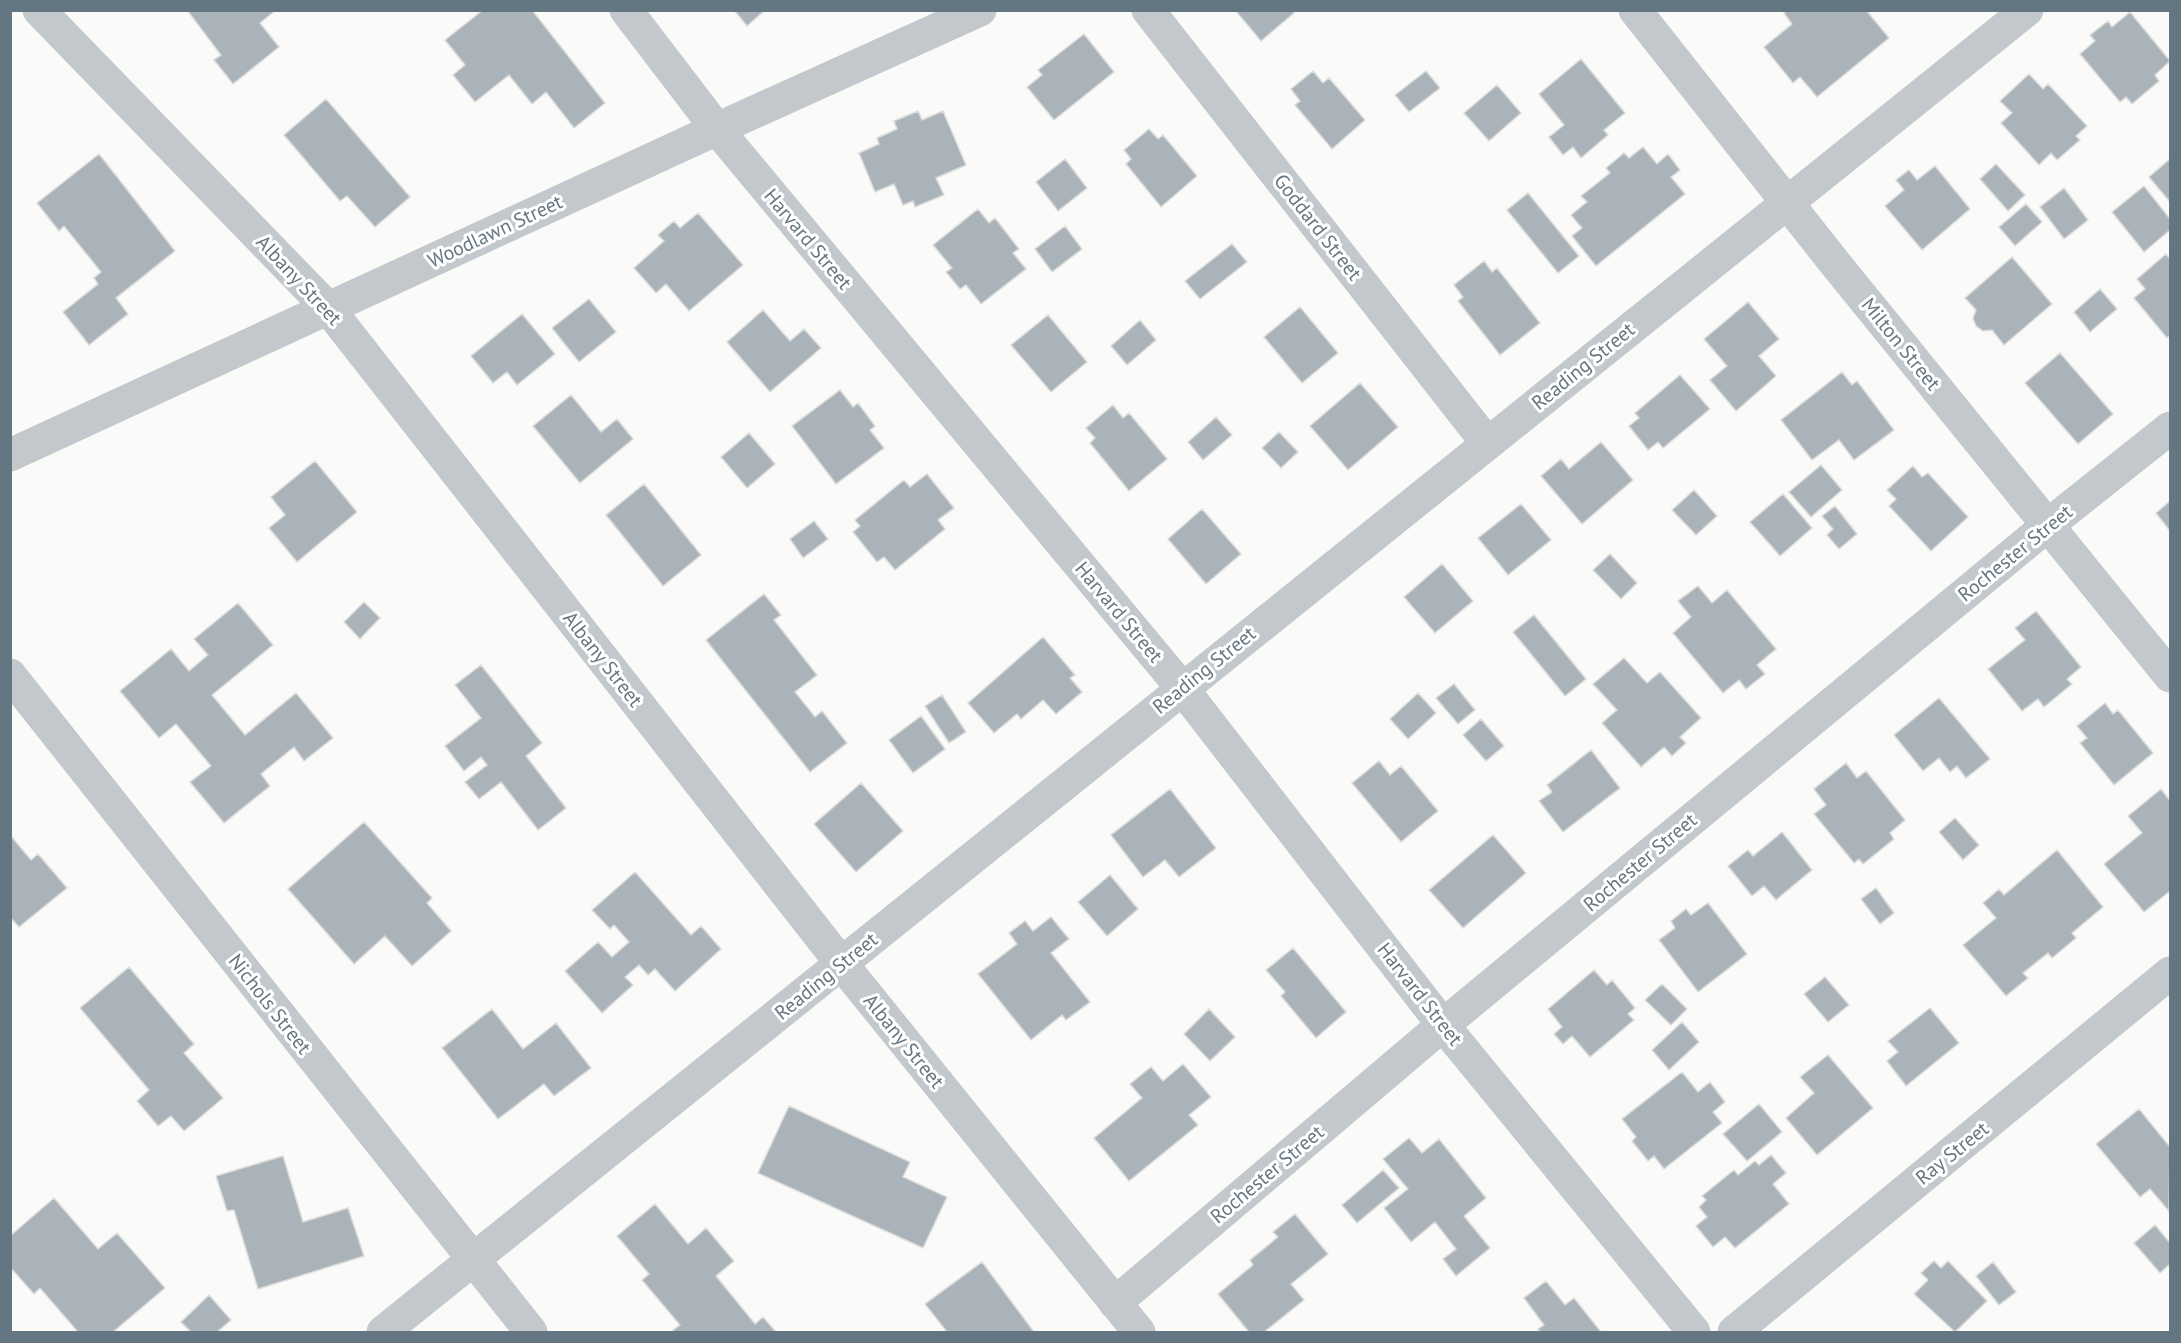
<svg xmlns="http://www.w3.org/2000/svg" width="2181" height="1343" font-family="'PT Sans',sans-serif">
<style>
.building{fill:#aab3b9;stroke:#dcdcda;stroke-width:1.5}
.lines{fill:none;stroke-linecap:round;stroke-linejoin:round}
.street{stroke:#c3c8cc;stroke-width:33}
.labels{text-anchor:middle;stroke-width:6;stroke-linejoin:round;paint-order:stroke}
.street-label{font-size:20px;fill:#657683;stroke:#fff}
</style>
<rect width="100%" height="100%" fill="#fafaf8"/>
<!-- building -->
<path class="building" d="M187,10H276L260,23L279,47L233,84L214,60L221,55Z
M483,10H532L605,103L574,128L546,92L532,104L509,75L475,102L453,75L465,65L445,40Z
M734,10H765L747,26Z
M1235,10H1293L1294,13L1261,41Z
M1787,10H1866L1889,38L1817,97L1800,77L1793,83L1764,47L1792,24L1784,13Z
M2130,12L2170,61L2155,75L2159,81L2132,104L2126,97L2120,102L2080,54L2095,41L2090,35L2108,21L2112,27Z
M1084,34L1114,72L1054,120L1027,87L1042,75L1038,70Z
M1581,59L1625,113L1604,130L1608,135L1581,158L1573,147L1563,155L1549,137L1564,125L1539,94Z
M1313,71L1323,83L1329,78L1365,120L1332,149L1295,105L1300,101L1291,89Z
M1426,71L1440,88L1409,112L1395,95Z
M2029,74L2043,89L2048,84L2087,126L2076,136L2080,140L2057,160L2051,153L2039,165L2001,123L2012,113L2000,101Z
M1497,85L1521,113L1489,141L1464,113Z
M326,99L410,197L375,227L347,196L340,201L284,135Z
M918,111L922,120L943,111L966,165L936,178L944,195L915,207L913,201L903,205L894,184L875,192L859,153L879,144L877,138L897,129L894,121Z
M1149,129L1158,139L1163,135L1197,176L1161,207L1126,164L1131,159L1124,150Z
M1643,147L1657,164L1668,154L1680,170L1671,177L1685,194L1596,266L1572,236L1582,228L1571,215L1587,202L1581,196L1610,173L1606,168L1624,153L1629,158Z
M99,154L175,251L116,298L128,314L89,345L63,312L98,284L94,278L101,272L64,226L59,231L37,203Z
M1065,159L1087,188L1058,211L1036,182Z
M2170,159V202L2149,177Z
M1996,164L2025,195L2008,211L1980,179Z
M1935,166L1970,209L1922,250L1885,206L1904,190L1896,180L1909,170L1917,180Z
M2144,186L2170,219V230L2144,252L2112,212Z
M2064,188L2088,220L2064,239L2040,207Z
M1528,193L1579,256L1558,273L1507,210Z
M2026,204L2042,222L2015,246L1999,227Z
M978,209L989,223L995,218L1019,249L1013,253L1026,269L981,304L966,285L960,289L946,272L952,268L933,245Z
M698,213L743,265L689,311L666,284L656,293L634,268L664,241L658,235L674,221L680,228Z
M1065,226L1082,249L1052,272L1035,249Z
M1232,244L1247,262L1200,299L1185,281Z
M2166,254L2170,259V335L2167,338L2134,298L2145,289L2137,279Z
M2012,257L2052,304L2004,345L1992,330L1983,331L1976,326L1973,318L1976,310L1965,298Z
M1484,261L1492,272L1497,268L1540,323L1500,355L1458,301L1463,297L1454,285Z
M2100,289L2117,309L2090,332L2074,312Z
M589,299L616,332L579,362L552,328Z
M1748,302L1779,339L1759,356L1776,376L1736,411L1710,380L1727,366L1704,339Z
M1300,307L1338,353L1302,383L1264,337Z
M763,310L790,341L804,329L821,348L770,392L727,342Z
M522,314L555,354L517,385L507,372L493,383L471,356Z
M1048,315L1087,362L1051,392L1011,345Z
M1140,320L1156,340L1127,365L1111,346Z
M2060,353L2113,414L2078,444L2025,383Z
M1842,372L1852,385L1857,381L1894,430L1854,460L1839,440L1812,460L1781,420Z
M1680,375L1710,409L1663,448L1658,442L1648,450L1629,426L1639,418L1635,413Z
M1360,383L1398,427L1348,470L1310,426Z
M840,390L853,407L858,403L875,426L870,430L884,448L836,484L792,426Z
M571,395L601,432L617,419L633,439L580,483L533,426Z
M1113,405L1123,418L1129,413L1167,459L1129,491L1090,443L1095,438L1086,428Z
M1216,417L1232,435L1203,460L1188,442Z
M1279,432L1298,452L1281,468L1262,448Z
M749,433L775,464L747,488L721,457Z
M1601,442L1633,480L1582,524L1541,476L1561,459L1569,469Z
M315,461L357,512L297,562L269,528L285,515L271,497Z
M1821,465L1842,490L1811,517L1789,492Z
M1913,466L1922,477L1928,473L1968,517L1931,551L1889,506L1896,499L1887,490Z
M927,474L954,508L938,520L945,529L895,570L884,557L877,562L853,532L860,526L855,520L904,480L910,487Z
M644,484L701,555L663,586L606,515Z
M1694,490L1717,516L1696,535L1672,510Z
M1783,494L1812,528L1780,556L1750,522Z
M2170,501V531L2156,513Z
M1521,504L1551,540L1508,575L1478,538Z
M1835,506L1857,534L1839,549L1827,535L1833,529L1822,516Z
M1202,509L1241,554L1206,584L1168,539Z
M814,521L828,539L803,558L790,539Z
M1610,554L1637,583L1621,599L1593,570Z
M1442,564L1473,601L1435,633L1404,597Z
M1698,586L1712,603L1727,590L1776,649L1757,665L1765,674L1746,689L1739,680L1723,693L1673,633L1691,617L1678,601Z
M764,594L781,615L774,620L817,675L795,692L815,717L822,711L847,743L810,772L706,640Z
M364,602L380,618L360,639L344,622Z
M238,603L273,645L212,695L245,735L296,693L333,738L304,761L294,747L261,774L270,786L224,823L190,782L211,766L176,724L159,738L120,691L171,649L189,671L208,655L194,639Z
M2036,611L2081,667L2067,679L2072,684L2044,707L2038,699L2022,711L1988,669L2025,640L2015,628Z
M1534,615L1586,679L1565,696L1513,632Z
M1043,637L1075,675L1070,678L1082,692L1056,714L1043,700L1021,719L1017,714L994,733L968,703Z
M1624,658L1647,683L1660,672L1701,718L1680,737L1686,743L1672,756L1664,747L1641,767L1602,723L1617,710L1593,684Z
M481,665L542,743L526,756L566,808L538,830L501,782L479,799L465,782L487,765L481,757L464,771L445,746L481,718L455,685Z
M1454,684L1475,710L1458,724L1436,698Z
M1418,693L1436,713L1408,739L1390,719Z
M942,695L966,732L949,743L925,706Z
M1939,698L1990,759L1966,778L1957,766L1950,772L1939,758L1923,771L1894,735Z
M2105,703L2113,714L2118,710L2153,753L2114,785L2080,743L2087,738L2077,726Z
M921,716L945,749L913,773L889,740Z
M1481,719L1504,746L1486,761L1463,735Z
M1591,750L1620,788L1563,832L1539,801L1552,792L1547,785Z
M1379,761L1390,775L1401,766L1438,811L1401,842L1352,783Z
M1846,763L1857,778L1866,771L1905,820L1890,833L1894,839L1863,864L1859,859L1854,863L1814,814L1826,805L1814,789Z
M861,783L903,831L856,872L814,824Z
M1170,789L1216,848L1179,877L1165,860L1143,877L1111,835Z
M2161,789L2170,801V891L2144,912L2104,864L2142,833L2128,816Z
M1955,818L1979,845L1963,860L1939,832Z
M364,822L432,898L427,903L451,931L412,966L385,936L354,964L288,889Z
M1782,832L1812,870L1776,900L1764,886L1752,896L1728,866L1748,850L1753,856Z
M10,835L31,860L38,854L67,888L19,927L10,917Z
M1493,835L1526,873L1463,928L1429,890Z
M2057,850L2103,907L2072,933L2076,938L2052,958L2048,953L2023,973L2028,978L2006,996L1963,945L1996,918L1983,903L1999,889L2004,895Z
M635,872L691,935L701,926L721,949L675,991L655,969L648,975L639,965L625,977L633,985L602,1013L565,971L598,942L612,957L629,942L614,925L610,929L592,910Z
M1110,875L1138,909L1107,936L1078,902Z
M1876,888L1894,913L1880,924L1861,899Z
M1708,903L1747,954L1698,992L1659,940L1675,928L1671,921L1686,909L1691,915Z
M1051,917L1069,939L1051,953L1090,1002L1066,1020L1062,1015L1031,1040L978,974L1017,944L1009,933L1025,921L1033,931Z
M1293,948L1346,1012L1316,1038L1281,996L1285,992L1266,970Z
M129,967L194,1044L184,1053L223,1098L184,1131L171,1116L158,1126L137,1101L149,1090L80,1008Z
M1594,970L1607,985L1612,980L1635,1008L1628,1014L1634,1020L1590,1057L1572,1036L1563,1044L1554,1034L1562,1027L1548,1009Z
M1825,977L1849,1005L1828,1022L1804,994Z
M1662,984L1687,1009L1671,1025L1645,1000Z
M1930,1008L1959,1043L1906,1086L1887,1061L1898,1052L1888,1041Z
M492,1009L523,1049L556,1023L591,1068L554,1096L544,1084L498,1119L442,1048Z
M1209,1009L1235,1037L1210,1061L1184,1034Z
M1682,1022L1699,1042L1669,1070L1652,1050Z
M1828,1055L1873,1108L1817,1155L1786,1118L1814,1093L1800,1077Z
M1183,1064L1211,1097L1189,1115L1198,1125L1129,1181L1094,1138L1142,1098L1130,1084L1151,1067L1163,1081Z
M1682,1072L1698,1092L1710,1082L1725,1102L1713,1112L1722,1123L1664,1169L1654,1156L1648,1161L1632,1141L1636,1137L1622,1119Z
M1759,1104L1782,1132L1747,1161L1723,1134Z
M789,1106L910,1162L903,1177L947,1197L923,1248L758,1173Z
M2139,1109L2170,1147L2169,1211L2150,1189L2140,1197L2096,1144Z
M1409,1138L1422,1153L1439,1139L1486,1198L1464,1216L1490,1248L1456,1276L1443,1259L1456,1249L1435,1222L1411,1242L1384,1208L1408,1189L1383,1159Z
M1771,1155L1786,1173L1773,1184L1789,1204L1735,1248L1725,1237L1713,1247L1696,1226L1707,1217L1699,1207L1706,1200L1702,1196L1734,1170L1738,1175L1755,1161L1759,1165Z
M283,1156L303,1222L348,1208L364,1256L258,1289L234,1210L227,1211L216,1176Z
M1383,1170L1399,1188L1357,1223L1342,1205Z
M54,1198L98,1249L117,1233L165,1288L113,1332H78L40,1288L34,1294L10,1267V1236Z
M655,1204L688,1244L706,1228L734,1261L716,1276L755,1324L763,1317L776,1332H675L673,1330L680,1325L642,1280L649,1274L617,1236Z
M1295,1214L1328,1254L1291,1284L1304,1300L1264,1332H1249L1218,1294L1253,1265L1250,1260L1278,1237L1273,1232Z
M2155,1225L2170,1243V1264L2160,1273L2134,1243Z
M1934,1261L1941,1268L1948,1261L1987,1301L1955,1332L1914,1294L1928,1280L1921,1273Z
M982,1262L1034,1332H947L925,1304Z
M1993,1262L2016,1292L1999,1305L1976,1276Z
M1546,1281L1565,1305L1574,1298L1601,1332H1540L1538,1329L1544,1325L1524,1298Z
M209,1295L231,1320L217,1332H191L181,1322Z"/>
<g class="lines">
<!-- street -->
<path class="street" d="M39,10L328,308L841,963L1139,1332
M626,10L717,129L1182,688L1443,1025L1694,1332
M1148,10L1487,443
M1635,10L1834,262L2170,676
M10,455L717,129L980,10
M10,675L531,1332
M1115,1303L1443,1025L2048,525L2170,428
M383,1332L2027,10
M1734,1332L2170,973"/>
</g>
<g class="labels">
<!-- street labels -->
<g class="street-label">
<text transform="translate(1318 227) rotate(52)" y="7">Goddard Street</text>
<text transform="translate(495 231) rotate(-25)" y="7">Woodlawn Street</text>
<text transform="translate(808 239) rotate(50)" y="7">Harvard Street</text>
<text transform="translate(299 280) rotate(47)" y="7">Albany Street</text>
<text transform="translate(1901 344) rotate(51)" y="7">Milton Street</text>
<text transform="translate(1583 366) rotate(-39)" y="7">Reading Street</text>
<text transform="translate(2015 553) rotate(-39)" y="7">Rochester Street</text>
<text transform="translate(1119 612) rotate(50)" y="7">Harvard Street</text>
<text transform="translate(603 659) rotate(52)" y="7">Albany Street</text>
<text transform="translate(1204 670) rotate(-39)" y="7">Reading Street</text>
<text transform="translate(1640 862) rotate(-40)" y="7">Rochester Street</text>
<text transform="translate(826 976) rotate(-39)" y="7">Reading Street</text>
<text transform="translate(1420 994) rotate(52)" y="7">Harvard Street</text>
<text transform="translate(270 1004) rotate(52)" y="7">Nichols Street</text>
<text transform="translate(904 1041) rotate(51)" y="7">Albany Street</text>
<text transform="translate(1952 1153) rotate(-39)" y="7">Ray Street</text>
<text transform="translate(1267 1174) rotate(-40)" y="7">Rochester Street</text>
</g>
</g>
<!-- border -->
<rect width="2181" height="1343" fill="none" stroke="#657683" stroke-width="24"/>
</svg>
